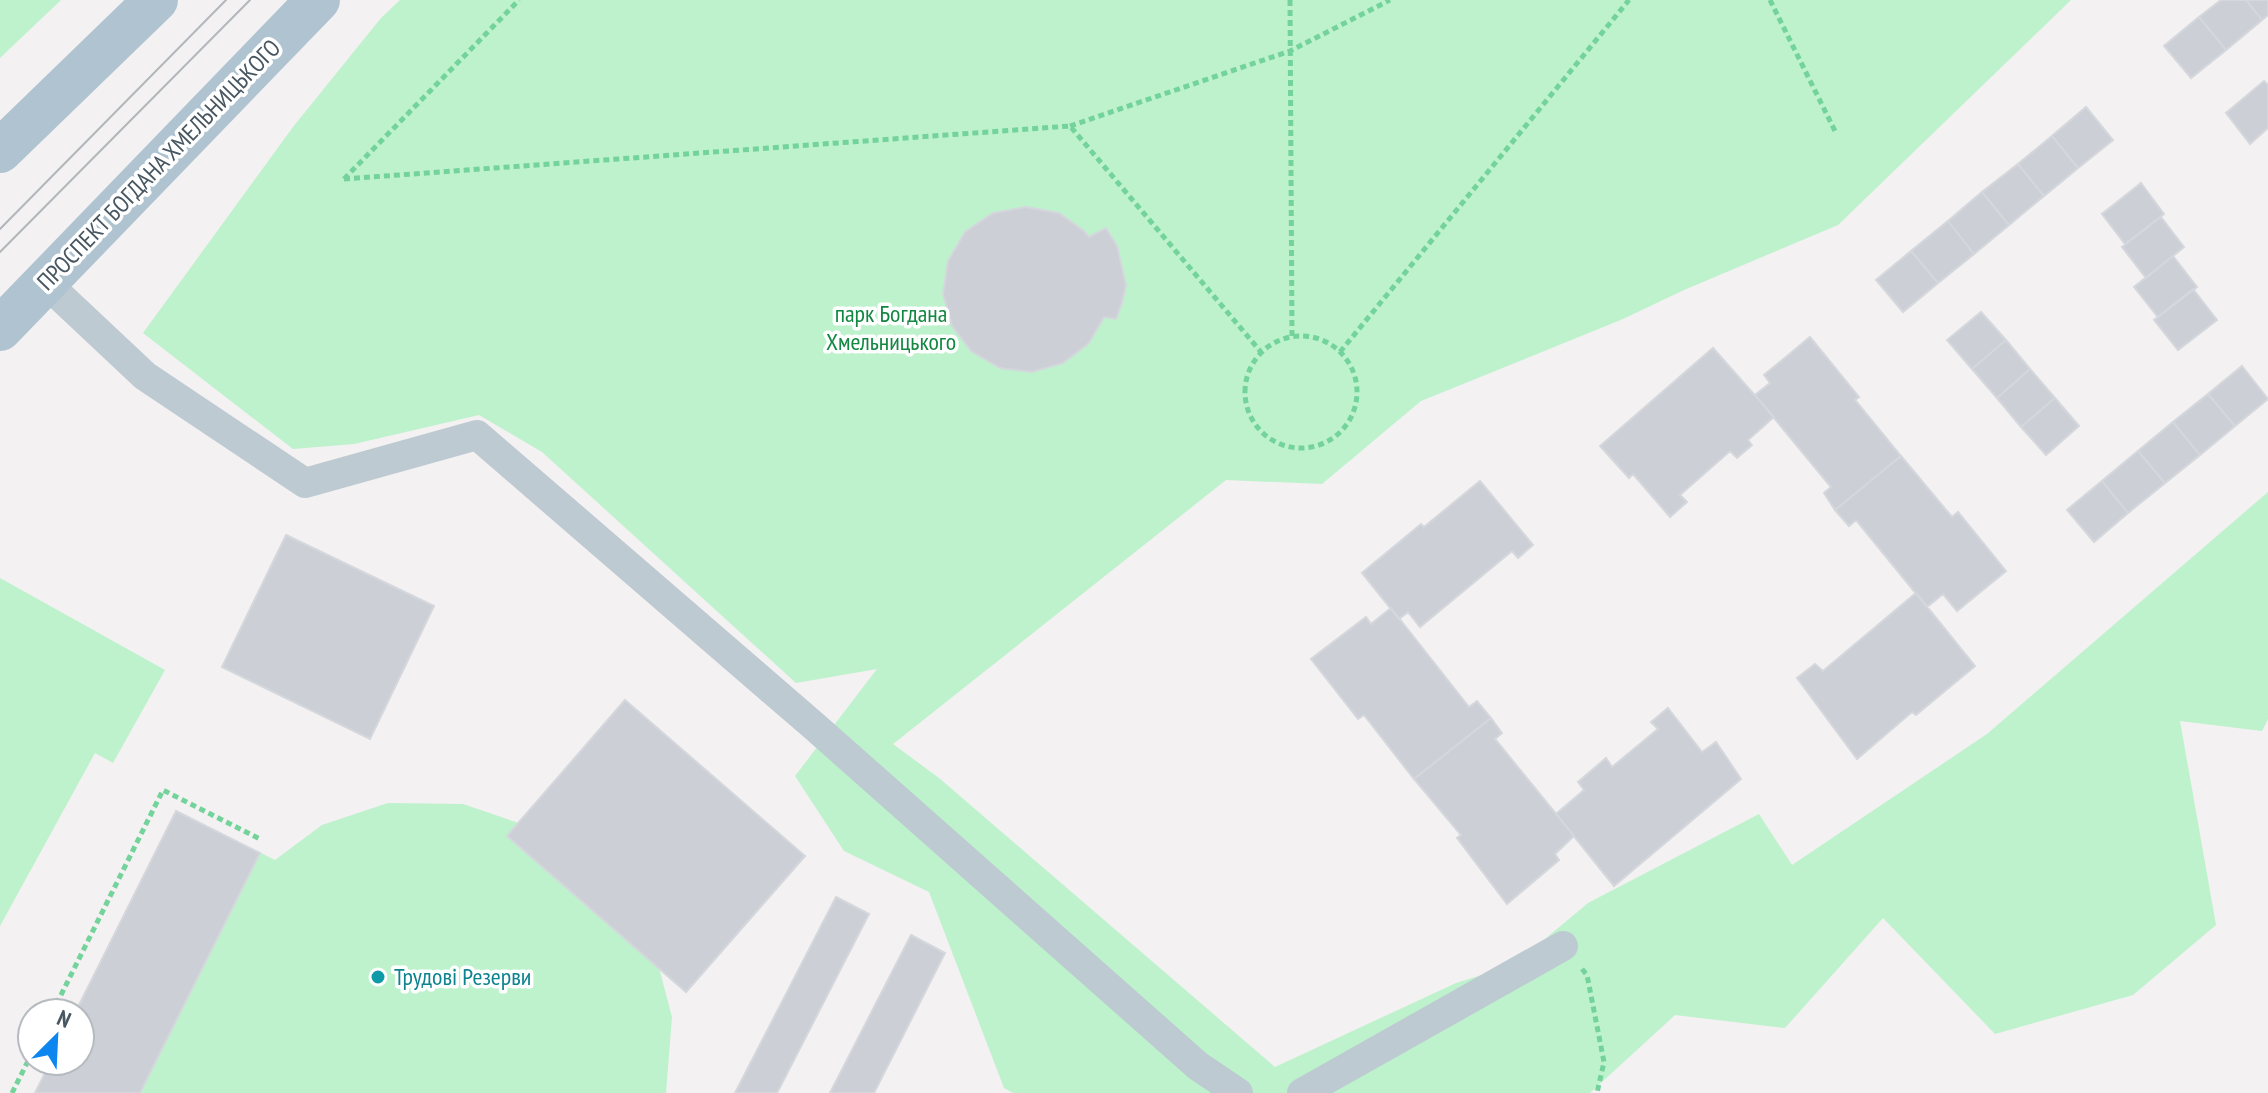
<svg xmlns="http://www.w3.org/2000/svg" width="2268" height="1093" font-family="'PT Sans Narrow',sans-serif">
<style>
.green{fill:#bdf2cd}
.building{fill:#ccd0d6;stroke:#d4d7dc;stroke-width:2}
.lines{fill:none;stroke-linecap:round;stroke-linejoin:round}
.path{stroke:#73d39b;stroke-width:5;stroke-dasharray:6 4;stroke-linecap:butt}
.minor{stroke:#becad1;stroke-width:30}
.primary{stroke:#afc3d1;stroke-width:44}
.tram{stroke:#b2b7bb;stroke-width:2}
.culture-dot{fill:#0f9aa8;stroke:#fff;stroke-width:3}
.labels{text-anchor:middle;stroke-width:7;stroke-linejoin:round;paint-order:stroke}
.street-label{font-size:24px;fill:#475660;stroke:#fff}
.park-label{font-size:24px;fill:#128741;stroke:#fff}
.culture-label{font-size:24px;fill:#0d838f;stroke:#fff;text-anchor:start}
</style>
<rect width="100%" height="100%" fill="#f3f1f1"/>
<!-- green -->
<path class="green" d="M0,0H61L0,58Z
M400,0H2071L1838,225L1684,290L1623,319L1421,401L1322,484L1226,480L893,744L939,778L1275,1067L1456,983L1514,965L1588,903L1759,814L1792,865L1987,734L2268,492V719L2262,731L2180,721L2216,925L2133,995L1995,1034L1883,918L1785,1028L1675,1015L1590,1093H1013L1004,1088L929,892L844,851L795,776L877,669L796,683L542,452L479,415L354,444L293,449L143,333L293,127L381,18Z
M0,578L165,670L113,763L95,753L0,926Z
M388,803L463,804L539,830L652,941L672,1017L666,1093H36L80,1061V1013H75L176,811L275,860L322,825Z"/>
<!-- building -->
<path class="building" d="M2221,0H2246L2262,20L2226,50L2199,17Z
M2246,0H2268V15L2262,20Z
M2199,17L2226,50L2191,78L2164,46Z
M2264,81L2268,85V128L2250,144L2226,113Z
M2086,107L2113,140L2078,168L2052,136Z
M2052,136L2078,168L2044,196L2018,164Z
M2018,164L2044,196L2009,225L1982,192Z
M2141,183L2164,214L2125,244L2102,214Z
M1982,192L2009,225L1974,254L1948,221Z
M1026,207L1059,213L1084,231L1089,237L1106,228L1117,246L1126,285L1122,303L1116,319L1104,317L1089,343L1063,363L1032,372L1000,368L971,351L952,326L943,294L948,261L965,232L993,213Z
M2161,217L2184,247L2146,278L2122,247Z
M1948,221L1974,254L1938,283L1911,251Z
M1911,251L1938,283L1903,312L1876,280Z
M2173,256L2197,287L2158,317L2134,287Z
M2193,289L2217,320L2178,350L2154,320Z
M1981,312L2006,340L1972,369L1947,340Z
M1810,337L1859,397L1855,400L1901,456L1835,510L1824,493L1831,487L1755,395L1770,383L1764,375Z
M2006,340L2030,369L1997,398L1972,369Z
M1713,348L1774,417L1748,440L1752,445L1737,458L1730,451L1680,495L1687,502L1670,517L1633,474L1629,478L1600,446Z
M2242,366L2268,399L2235,426L2208,394Z
M2030,369L2055,398L2021,427L1997,398Z
M2208,394L2235,426L2200,455L2173,422Z
M2055,398L2079,426L2046,455L2021,427Z
M2173,422L2200,455L2165,483L2138,451Z
M2138,451L2165,483L2128,513L2102,481Z
M1901,456L1952,517L1958,512L2006,571L1957,611L1943,594L1927,607L1856,520L1849,526L1835,510Z
M1480,481L1533,545L1518,558L1512,551L1420,627L1408,612L1399,619L1362,573L1421,524L1424,527Z
M2102,481L2128,513L2094,542L2067,510Z
M286,535L434,606L370,739L222,667Z
M1916,593L1975,666L1916,715L1912,712L1857,759L1797,678L1815,664L1823,671Z
M1391,608L1469,707L1477,701L1491,718L1414,779L1364,715L1358,719L1311,659L1366,617L1371,624Z
M625,700L805,856L686,992L507,836Z
M1668,708L1702,752L1716,742L1741,779L1614,886L1556,814L1584,790L1578,782L1606,758L1612,767L1658,729L1651,722Z
M1491,718L1502,733L1495,739L1574,836L1555,854L1559,860L1507,904L1457,838L1461,835L1414,779Z
M176,811L260,853L140,1093H35L51,1061H80V1013H75Z
M836,897L869,914L777,1093H735Z
M911,935L945,953L874,1093H830Z"/>
<g class="lines">
<!-- path -->
<path class="path" d="M1290,0L1292,336
M1770,0L1836,133
M1070,126L1290,51L1390,0
M344,179L1070,126L1261,352
M344,179L519,0
M1245 392a56 56 0 1 1 112 0a56 56 0 1 1-112 0Z
M1340,352L1629,0
M1582,969L1587,975L1604,1062L1597,1093
M52,1013L163,790L262,840
M12,1093L32,1053"/>
<!-- minor -->
<path class="minor" d="M46,283L145,376L305,483L477,435L814,726L1198,1066L1238,1093
M1302,1093L1563,946"/>
<!-- primary -->
<path class="primary" d="M0,151L156,0
M0,329L318,0"/>
<!-- tram -->
<path class="tram" d="M0,229L226,0
M0,252L250,0"/>
</g>
<!-- markers -->
<circle class="culture-dot" cx="378" cy="977" r="8"/>
<g class="labels">
<!-- street labels -->
<g class="street-label">
<text transform="translate(159 165) rotate(-46)" y="8">ПРОСПЕКТ БОГДАНА ХМЕЛЬНИЦЬКОГО</text>
</g>
<!-- park labels -->
<g class="park-label">
<text x="891" y="322">парк Богдана<tspan x="891" dy="28">Хмельницького</tspan></text>
</g>
<!-- culture labels -->
<g class="culture-label">
<text x="394" y="985">Трудові Резерви</text>
</g>
</g>
<!-- north arrow -->
<g transform="translate(56 1037) rotate(24)"><circle r="38" fill="#ffffff" stroke="#b5bbbf" stroke-width="2"/>
<path d="M0-6L14 30L0 20L-14 30Z" fill="#0e86f0"/>
<text y="-12" font-size="22" font-weight="bold" text-anchor="middle" fill="#475660">N</text>
</g>
</svg>
